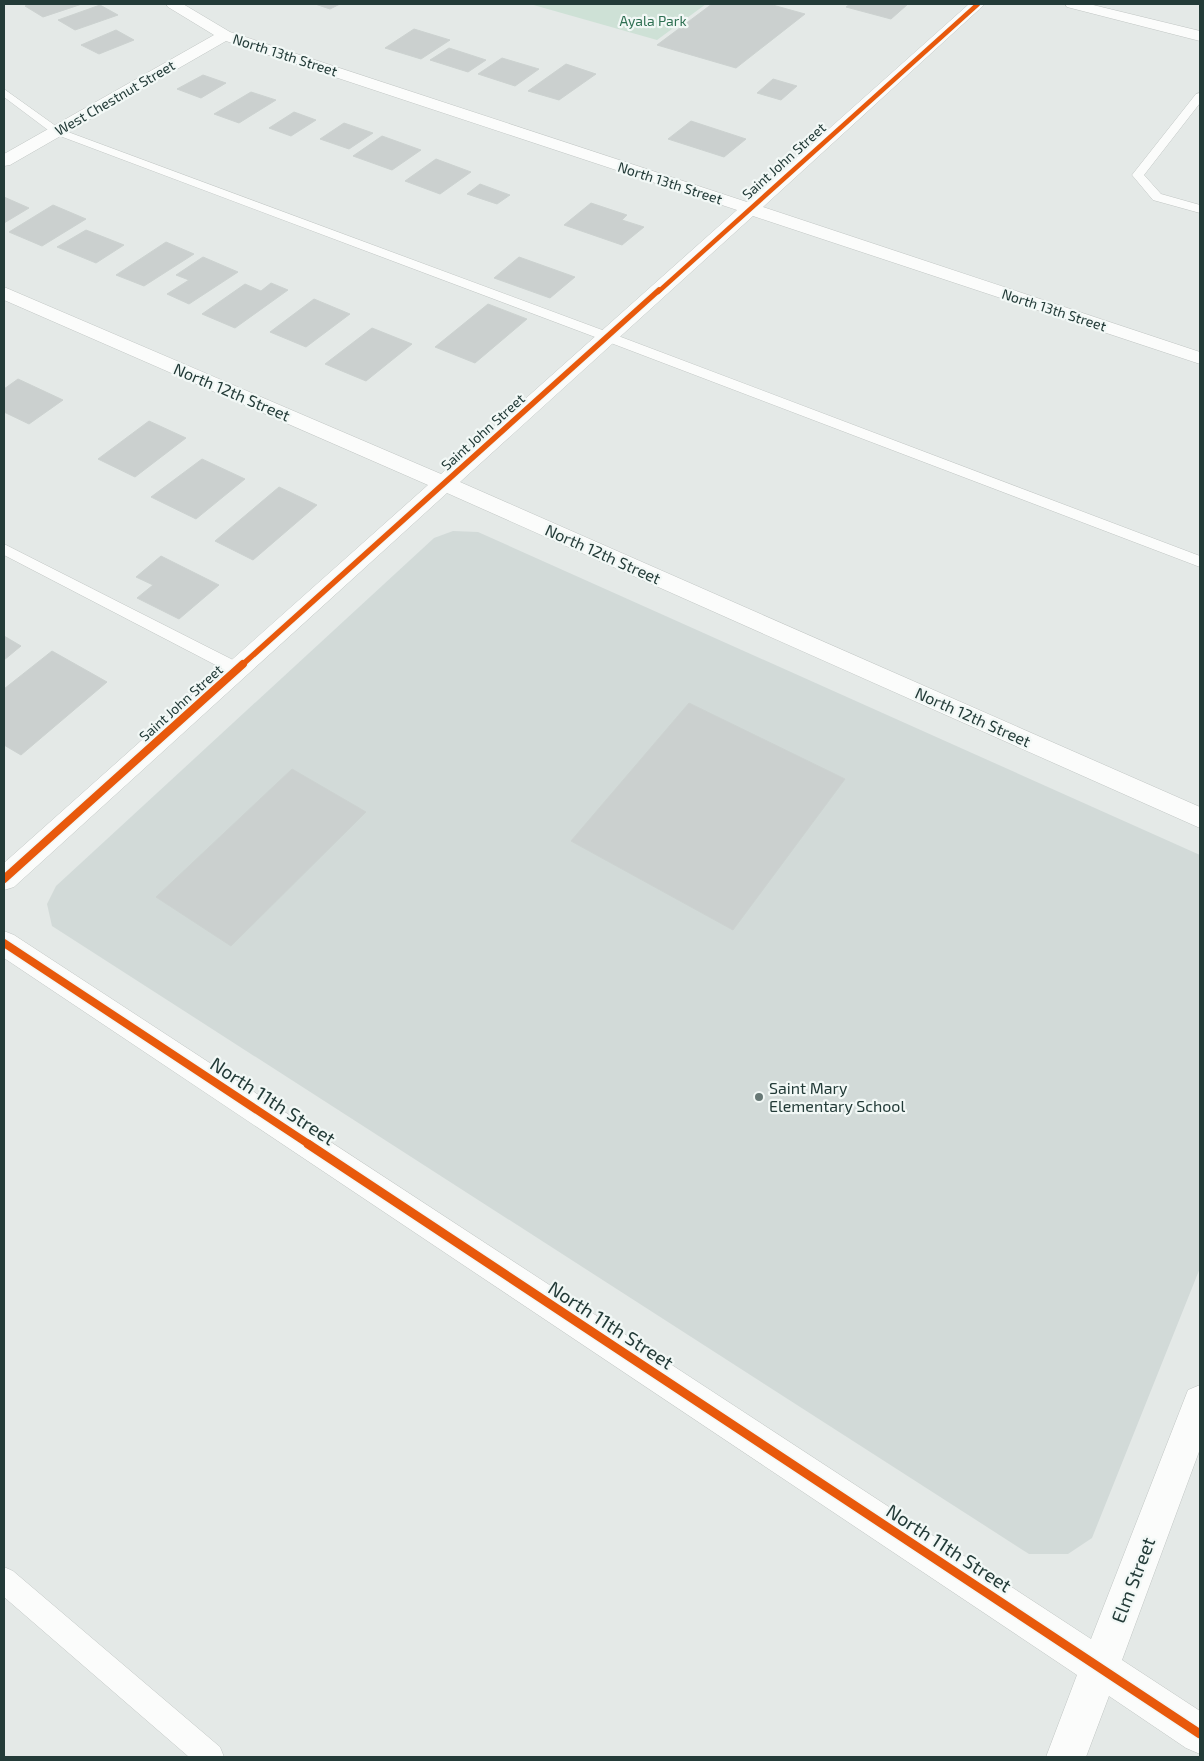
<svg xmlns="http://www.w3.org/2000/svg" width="1204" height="1761" font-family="'Exo 2',sans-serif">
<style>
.built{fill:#d2dad8}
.green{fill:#cee1d6}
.building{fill:#cbd0cf;stroke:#ccd2d0}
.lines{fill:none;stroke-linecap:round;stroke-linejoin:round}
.service-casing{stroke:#c1c6c4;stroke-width:1}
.minor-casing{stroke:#c1c6c4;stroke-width:1}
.tertiary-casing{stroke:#c1c6c4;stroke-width:1}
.service{fill:#fbfcfb;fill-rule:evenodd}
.minor{fill:#fbfcfb;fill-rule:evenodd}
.tertiary{fill:#fbfcfb;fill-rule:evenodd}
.cycleway-far3-casing{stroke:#f2f8f6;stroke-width:6}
.cycleway-far2-casing{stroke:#f2f8f6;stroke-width:8}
.cycleway-far1-casing{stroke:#f2f8f6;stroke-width:11}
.cycleway-casing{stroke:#f2f8f6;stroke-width:12}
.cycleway-far3{stroke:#e8590c;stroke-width:4.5}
.cycleway-far2{stroke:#e8590c;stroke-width:5.5}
.cycleway-far1{stroke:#e8590c;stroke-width:8}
.cycleway{stroke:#e8590c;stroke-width:9}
.poi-dot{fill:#677875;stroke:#f2f8f6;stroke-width:2}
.labels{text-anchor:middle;stroke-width:4.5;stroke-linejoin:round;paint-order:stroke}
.far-park-label{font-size:14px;fill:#2f7053;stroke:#f2f8f6}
.far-street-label{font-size:14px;fill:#233b38;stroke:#f2f8f6}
.street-label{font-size:16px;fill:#233b38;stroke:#f2f8f6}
.poi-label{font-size:16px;fill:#233b38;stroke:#f2f8f6;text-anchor:start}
.near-street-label{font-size:19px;fill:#233b38;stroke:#f2f8f6}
</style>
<rect width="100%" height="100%" fill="#e4e9e7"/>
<!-- built -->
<path class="built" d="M453,531L478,532L1200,855V1268L1092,1538L1068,1554H1029L52,926L47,904L56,886L434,538Z"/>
<!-- green -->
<path class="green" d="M530,4H706L657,40Z"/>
<!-- building -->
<path class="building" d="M32,4H82L43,17L25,6Z
M315,4H340L330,9Z
M712,4H769L805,14L736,68L657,45Z
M850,4H908L891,19L846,7Z
M100,5L118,15L75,30L58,20Z
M414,29L450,40L421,59L385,48Z
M116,30L134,40L99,54L81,45Z
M449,48L486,60L468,72L430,60Z
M502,58L539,69L515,86L478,74Z
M566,64L596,74L559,100L528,91Z
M203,75L226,83L201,98L177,89Z
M773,79L797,86L781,100L757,93Z
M251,92L276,100L239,123L214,114Z
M294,112L316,120L291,136L269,128Z
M691,121L746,139L724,157L668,139Z
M344,123L373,133L349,149L320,139Z
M382,136L421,150L392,170L353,156Z
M436,159L471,172L440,194L405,181Z
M480,184L510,195L497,204L467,194Z
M4,197L29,208L4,223Z
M591,203L627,215L622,220L644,227L622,245L564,225Z
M53,205L86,219L42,246L9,232Z
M86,230L124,245L96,263L57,247Z
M166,242L194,254L144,286L116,275Z
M203,257L238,272L189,304L167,294L189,280L176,275Z
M519,257L575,277L550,298L494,278Z
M271,283L288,290L235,328L202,314L245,284L261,291Z
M314,299L350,314L306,347L270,332Z
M488,304L527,319L475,363L435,347Z
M372,328L412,344L366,381L325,364Z
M18,379L63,400L29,424L4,412V389Z
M149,421L186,438L135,477L98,459Z
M202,459L245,479L196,519L151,497Z
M279,487L317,505L253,560L215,541Z
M161,556L219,585L179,619L137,598L153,585L136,577Z
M4,636L21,646L4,660Z
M52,651L107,682L21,755L4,745V689Z
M689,703L845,779L733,930L571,841Z
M292,769L366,812L231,946L156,897Z"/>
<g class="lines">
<defs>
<path id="service" d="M4,89L60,129L613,334L1200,556V567L603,340L52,133L4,97Z
M1200,93V103L1144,175L1161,194L1200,205V213L1153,200L1132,175L1196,94Z
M4,544L243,665L245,669L243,673L237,675L231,673L4,555Z
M4,1567L13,1571L220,1747L224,1757H189L4,1597Z"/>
<path id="minor" d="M166,4H183L230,32L747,202L969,4H985L763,207L1200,352V364L753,216L460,482L1200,807V828L447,493L14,887L4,890V863L428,485L4,300V287L441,474L737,210L226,41L10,165L4,166V154L214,35L168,7Z
M4,931L14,935L1091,1639L1188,1390L1200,1385V1449L1122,1660L1200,1711V1754L1186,1748L1109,1696L1086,1757H1046L1077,1675L4,958Z"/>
<path id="tertiary" d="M1065,4H1089L1200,31V41L1067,7Z"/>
</defs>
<!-- service casing -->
<use href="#service" class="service-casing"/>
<!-- minor casing -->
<use href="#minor" class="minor-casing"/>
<!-- tertiary casing -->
<use href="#tertiary" class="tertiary-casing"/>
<!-- service -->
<use href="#service" class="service"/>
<!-- minor -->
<use href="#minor" class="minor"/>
<!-- tertiary -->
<use href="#tertiary" class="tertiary"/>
<defs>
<path id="cycleway-far3" d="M658,292L978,4"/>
<path id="cycleway-far2" d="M242,665L659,290"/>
<path id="cycleway-far1" d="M4,879L243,664
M4,943L310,1145"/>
<path id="cycleway" d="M308,1144L1200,1734"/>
</defs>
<!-- cycleway-far3 casing -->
<use href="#cycleway-far3" class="cycleway-far3-casing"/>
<!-- cycleway-far2 casing -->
<use href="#cycleway-far2" class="cycleway-far2-casing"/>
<!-- cycleway-far1 casing -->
<use href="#cycleway-far1" class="cycleway-far1-casing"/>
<!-- cycleway casing -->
<use href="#cycleway" class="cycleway-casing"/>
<!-- cycleway-far3 -->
<use href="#cycleway-far3" class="cycleway-far3"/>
<!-- cycleway-far2 -->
<use href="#cycleway-far2" class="cycleway-far2"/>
<!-- cycleway-far1 -->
<use href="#cycleway-far1" class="cycleway-far1"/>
<!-- cycleway -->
<use href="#cycleway" class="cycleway"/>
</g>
<!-- markers -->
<circle class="poi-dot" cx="759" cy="1097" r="5"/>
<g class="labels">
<!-- far-park labels -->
<g class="far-park-label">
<text x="653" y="26">Ayala Park</text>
</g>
<!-- far-street labels -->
<g class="far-street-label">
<text transform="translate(285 55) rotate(18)" y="5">North 13th Street</text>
<text transform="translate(115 98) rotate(-30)" y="5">West Chestnut Street</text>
<text transform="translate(784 161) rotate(-42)" y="5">Saint John Street</text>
<text transform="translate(670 183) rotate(18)" y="5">North 13th Street</text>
<text transform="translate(1054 310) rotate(18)" y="5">North 13th Street</text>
<text transform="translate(483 432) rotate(-42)" y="5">Saint John Street</text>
<text transform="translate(181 703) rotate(-42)" y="5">Saint John Street</text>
</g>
<!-- street labels -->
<g class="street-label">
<text transform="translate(232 392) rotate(23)" y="6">North 12th Street</text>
<text transform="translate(603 554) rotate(24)" y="6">North 12th Street</text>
<text transform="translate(973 717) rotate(24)" y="6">North 12th Street</text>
</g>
<!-- poi labels -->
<g class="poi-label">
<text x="769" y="1094">Saint Mary<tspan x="769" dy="18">Elementary School</tspan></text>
</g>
<!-- near-street labels -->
<g class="near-street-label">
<text transform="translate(273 1101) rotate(33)" y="7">North 11th Street</text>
<text transform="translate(611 1325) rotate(33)" y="7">North 11th Street</text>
<text transform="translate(949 1548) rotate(33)" y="7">North 11th Street</text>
<text transform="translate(1133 1580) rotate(-69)" y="7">Elm Street</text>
</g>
</g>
<!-- border -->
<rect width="1204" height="1761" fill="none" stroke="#233b38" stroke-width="10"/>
</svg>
